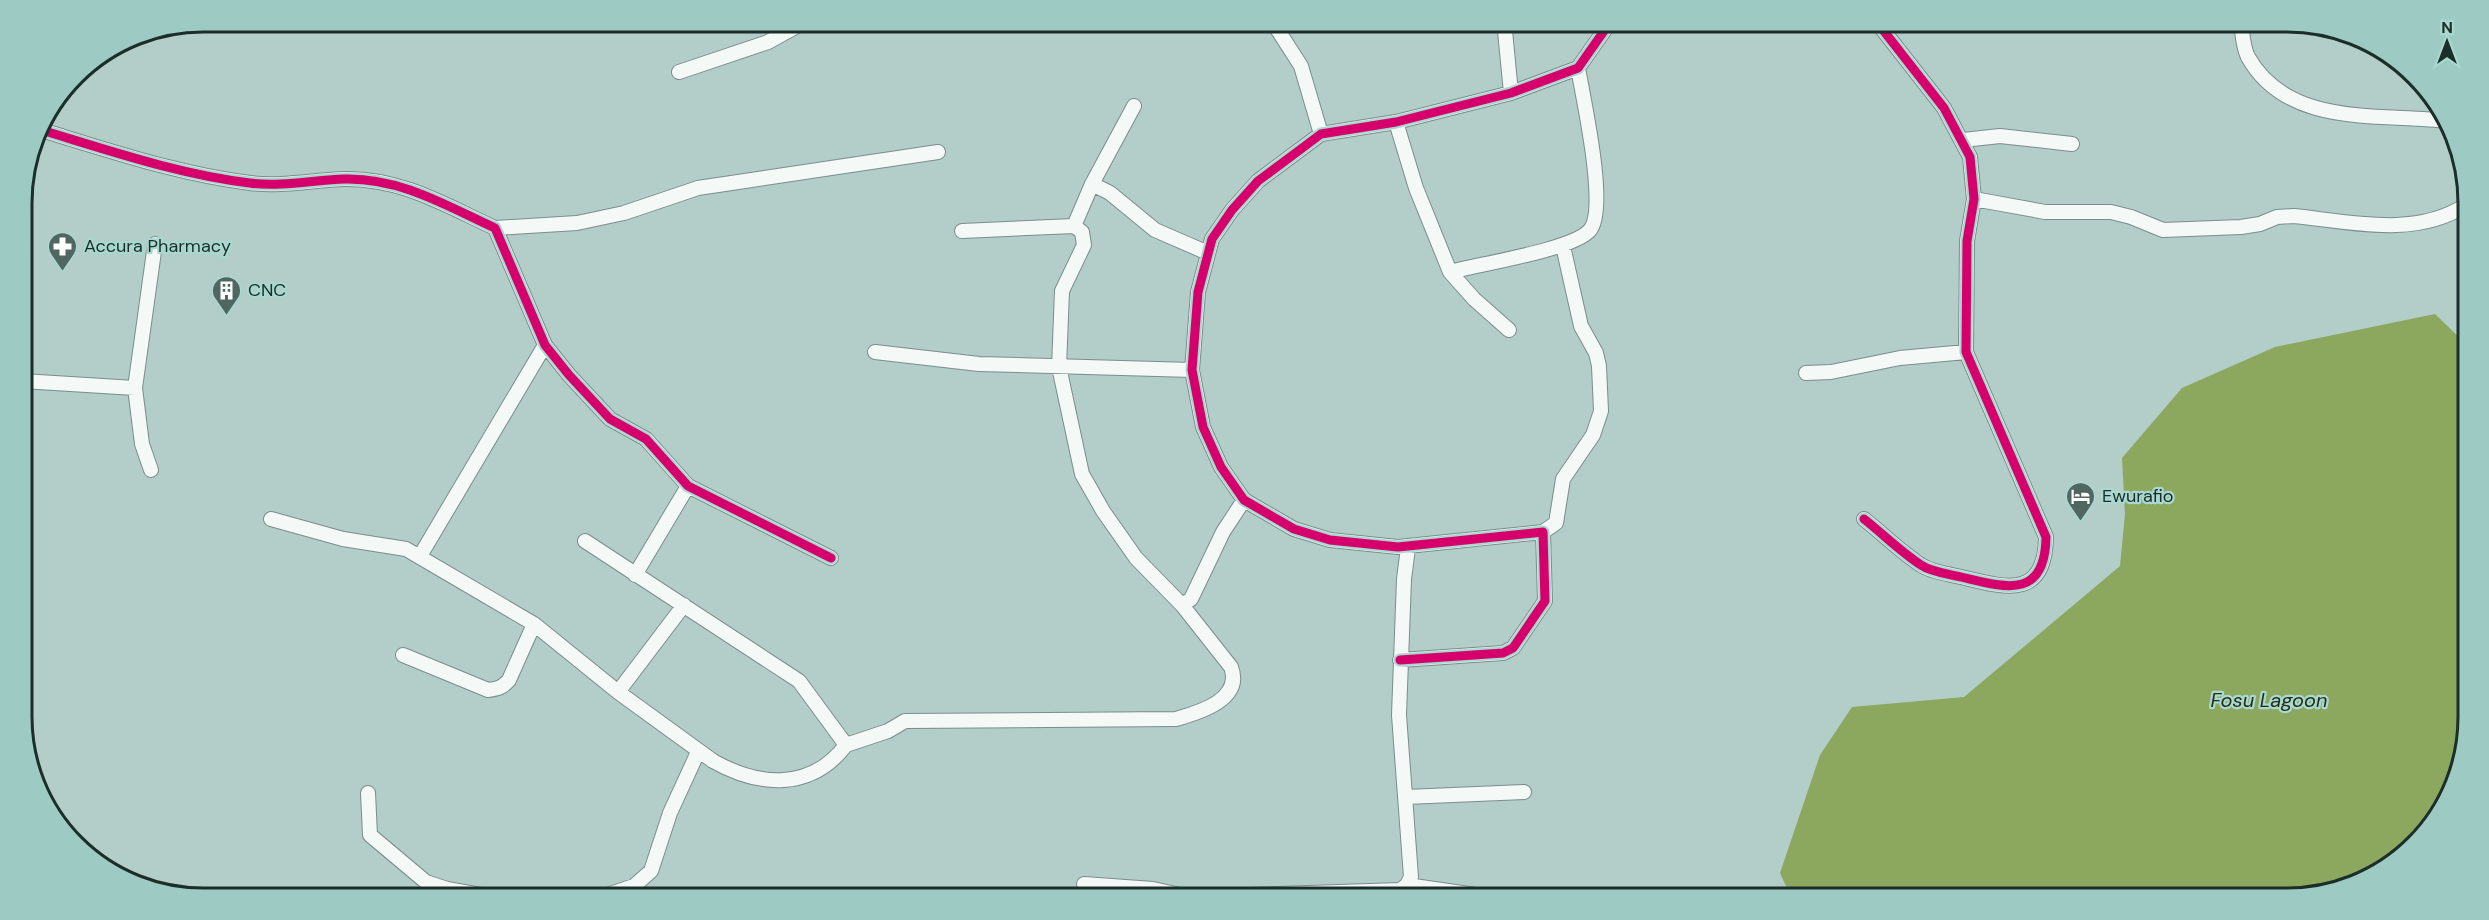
<svg xmlns="http://www.w3.org/2000/svg" width="2489" height="920" font-family="'DM Sans',sans-serif">
<style>
.water{fill:#8ca75e}
.lines{fill:none;stroke-linecap:round;stroke-linejoin:round}
.minor-casing{stroke:#7a8e8b;stroke-width:16}
.minor{stroke:#f4f8f7;stroke-width:14}
.cycleway-casing{stroke:#a8d8cf;stroke-width:13}
.cycleway{stroke:#d6006c;stroke-width:9}
.labels{text-anchor:middle;stroke-width:4.5;stroke-linejoin:round;paint-order:stroke}
.poi-label{font-size:18px;fill:#1b2e2a;stroke:#a8d8cf;text-anchor:start}
.water-label{font-size:20px;font-style:italic;fill:#262d17;stroke:#a8d8cf}
.rim{fill:none;stroke:#1b2e2a;stroke-width:3}
</style>
<rect width="100%" height="100%" fill="#b3cdc8"/>
<!-- water -->
<path class="water" d="M2435,314L2467,345L2468,717L2458,775L2437,818L2397,861L2355,885L2298,899H1792L1780,873L1820,755L1852,707L1964,697L2120,566L2125,514L2122,458L2182,388L2275,347Z"/>
<g class="lines">
<defs>
<path id="minor" d="M1272,21L1301,66L1321,134
M1501,21L1505,31L1511,93
M2241,21C2242,32 2243,47 2248,57C2288,128 2379,113 2448,121
M1374,22V21
M679,72L768,42L806,21
M1396,122L1416,188L1450,272L1474,299L1509,330
M38,129C108,150 177,174 250,183C281,187 314,180 345,179C401,178 445,205 495,228L545,345L569,375L610,419L646,439L688,486L831,558
M1963,140L2000,136L2072,144
M1092,184L1110,193L1155,230L1208,253
M1974,199L2045,212H2111L2131,217L2163,230L2241,227L2260,224L2277,217L2294,216C2351,222 2415,238 2466,205
M1074,226L1092,184L1134,106
M495,228L577,223L624,213L698,188L938,152
M962,231L1074,226L1082,232L1084,245L1062,291L1059,367L1082,474L1103,511L1136,558L1182,605L1191,599L1223,532L1244,500
M1450,272C1479,264 1573,250 1590,230C1608,208 1583,98 1578,68
M875,352L979,364L1192,370
M1806,373L1831,372L1900,358L1966,352
M22,381L135,388L142,444L151,470
M135,388L155,244
M271,519L343,539L406,549L534,624L618,692
M1864,519C1883,534 1901,552 1921,565C1931,572 1949,574 1961,577C2004,587 2045,601 2046,537L1966,352L1967,241L1974,199L1970,157L1944,108L1876,21
M1543,532L1556,523L1563,479L1593,435L1601,411L1599,366L1596,353L1581,326L1563,246
M585,541L799,681L846,745L888,731L905,721L1176,719C1201,712 1243,699 1231,667L1182,605
M420,556L545,345
M635,575L688,486
M684,605L618,692L713,761C759,787 811,791 846,745
M403,655L488,690C498,689 503,687 509,680L534,624
M1400,660L1503,653L1513,648L1545,601L1543,532L1398,547L1330,540L1294,529L1244,500L1221,467L1203,427L1192,370L1198,292L1212,239L1232,210L1258,181L1321,134L1396,122L1511,93L1578,68L1611,21
M368,793L370,835L426,882L447,889L503,899
M1406,797L1524,792
M1084,884L1153,889L1198,899
M1407,885L1503,899
M595,899L634,886L651,871L670,813L698,752
M1239,899L1251,895L1400,890L1407,885L1411,877L1399,715L1404,579L1408,548"/>
</defs>
<!-- minor casing -->
<use href="#minor" class="minor-casing"/>
<!-- minor -->
<use href="#minor" class="minor"/>
<defs>
<path id="cycleway" d="M38,129C108,150 177,174 250,183C281,187 314,180 345,179C401,178 445,205 495,228L545,345L569,375L610,419L646,439L688,486L831,558
M1864,519C1883,534 1901,552 1921,565C1931,572 1949,574 1961,577C2004,587 2045,601 2046,537L1966,352L1967,241L1974,199L1970,157L1944,108L1876,21
M1400,660L1503,653L1513,648L1545,601L1543,532L1398,547L1330,540L1294,529L1244,500L1221,467L1203,427L1192,370L1198,292L1212,239L1232,210L1258,181L1321,134L1396,122L1511,93L1578,68L1611,21"/>
</defs>
<!-- cycleway casing -->
<use href="#cycleway" class="cycleway-casing"/>
<!-- cycleway -->
<use href="#cycleway" class="cycleway"/>
</g>
<!-- icons -->
<defs>
<symbol id="pharmacy-pin" viewBox="-11 -11 22 30"><path d="M0 17L-7.5 6A9.5 9.5 0 1 1 7.5 6Z" fill="#506661" stroke="#a8d8cf"/><path d="M-2-6h4v4h4v4h-4v4h-4v-4h-4v-4h4Z" fill="#fff"/></symbol>
<symbol id="building-pin" viewBox="-11 -11 22 30"><path d="M0 17L-7.5 6A9.5 9.5 0 1 1 7.5 6Z" fill="#506661" stroke="#a8d8cf"/><path d="M-4-6H4V6H1V3H-1V6H-4ZM-2.5-4.3h1.7v1.8h-1.7ZM.8-4.3h1.7v1.8H.8ZM-2.5-1h1.7V.8h-1.7ZM.8-1h1.7V.8H.8Z" fill="#fff"/></symbol>
<symbol id="hotel-pin" viewBox="-11 -11 22 30"><path d="M0 17L-7.5 6A9.5 9.5 0 1 1 7.5 6Z" fill="#506661" stroke="#a8d8cf"/><path d="M-6-4.5h1.5V1H6V5H4.5V3h-9V5H-6ZM-4 0a1.8 1.8 0 1 1 3.6 0ZM.5 0V-2.5h3Q6-2.5 6 0Z" fill="#fff"/></symbol>
</defs>
<g fill-rule="evenodd">
<use href="#pharmacy-pin" x="46" y="230" width="33" height="45"/>
<use href="#building-pin" x="210" y="274" width="33" height="45"/>
<use href="#hotel-pin" x="2064" y="480" width="33" height="45"/>
</g>
<g class="labels">
<!-- poi labels -->
<g class="poi-label">
<text x="84" y="252">Accura Pharmacy</text>
<text x="248" y="296">CNC</text>
<text x="2102" y="502">Ewurafio</text>
</g>
<!-- water labels -->
<g class="water-label">
<text x="2269" y="707">Fosu Lagoon</text>
</g>
</g>
<!-- crop -->
<path d="M0 0H2489V920H0ZM203 32H2287A171 171 0 0 1 2458 203V717A171 171 0 0 1 2287 888H203A171 171 0 0 1 32 717V203A171 171 0 0 1 203 32Z" fill="#9dcac2" fill-rule="evenodd"/>
<path class="rim" d="M203 32H2287A171 171 0 0 1 2458 203V717A171 171 0 0 1 2287 888H203A171 171 0 0 1 32 717V203A171 171 0 0 1 203 32Z"/>
<!-- north arrow -->
<g transform="translate(2447 42)" stroke="#a8d8cf" stroke-width="4.5" paint-order="stroke">
<path d="M0-4.5L10 22L0 15L-10 22Z" fill="#1b2e2a"/>
<text y="-9" font-size="16" font-weight="bold" text-anchor="middle" fill="#1b2e2a">N</text>
</g>
</svg>
